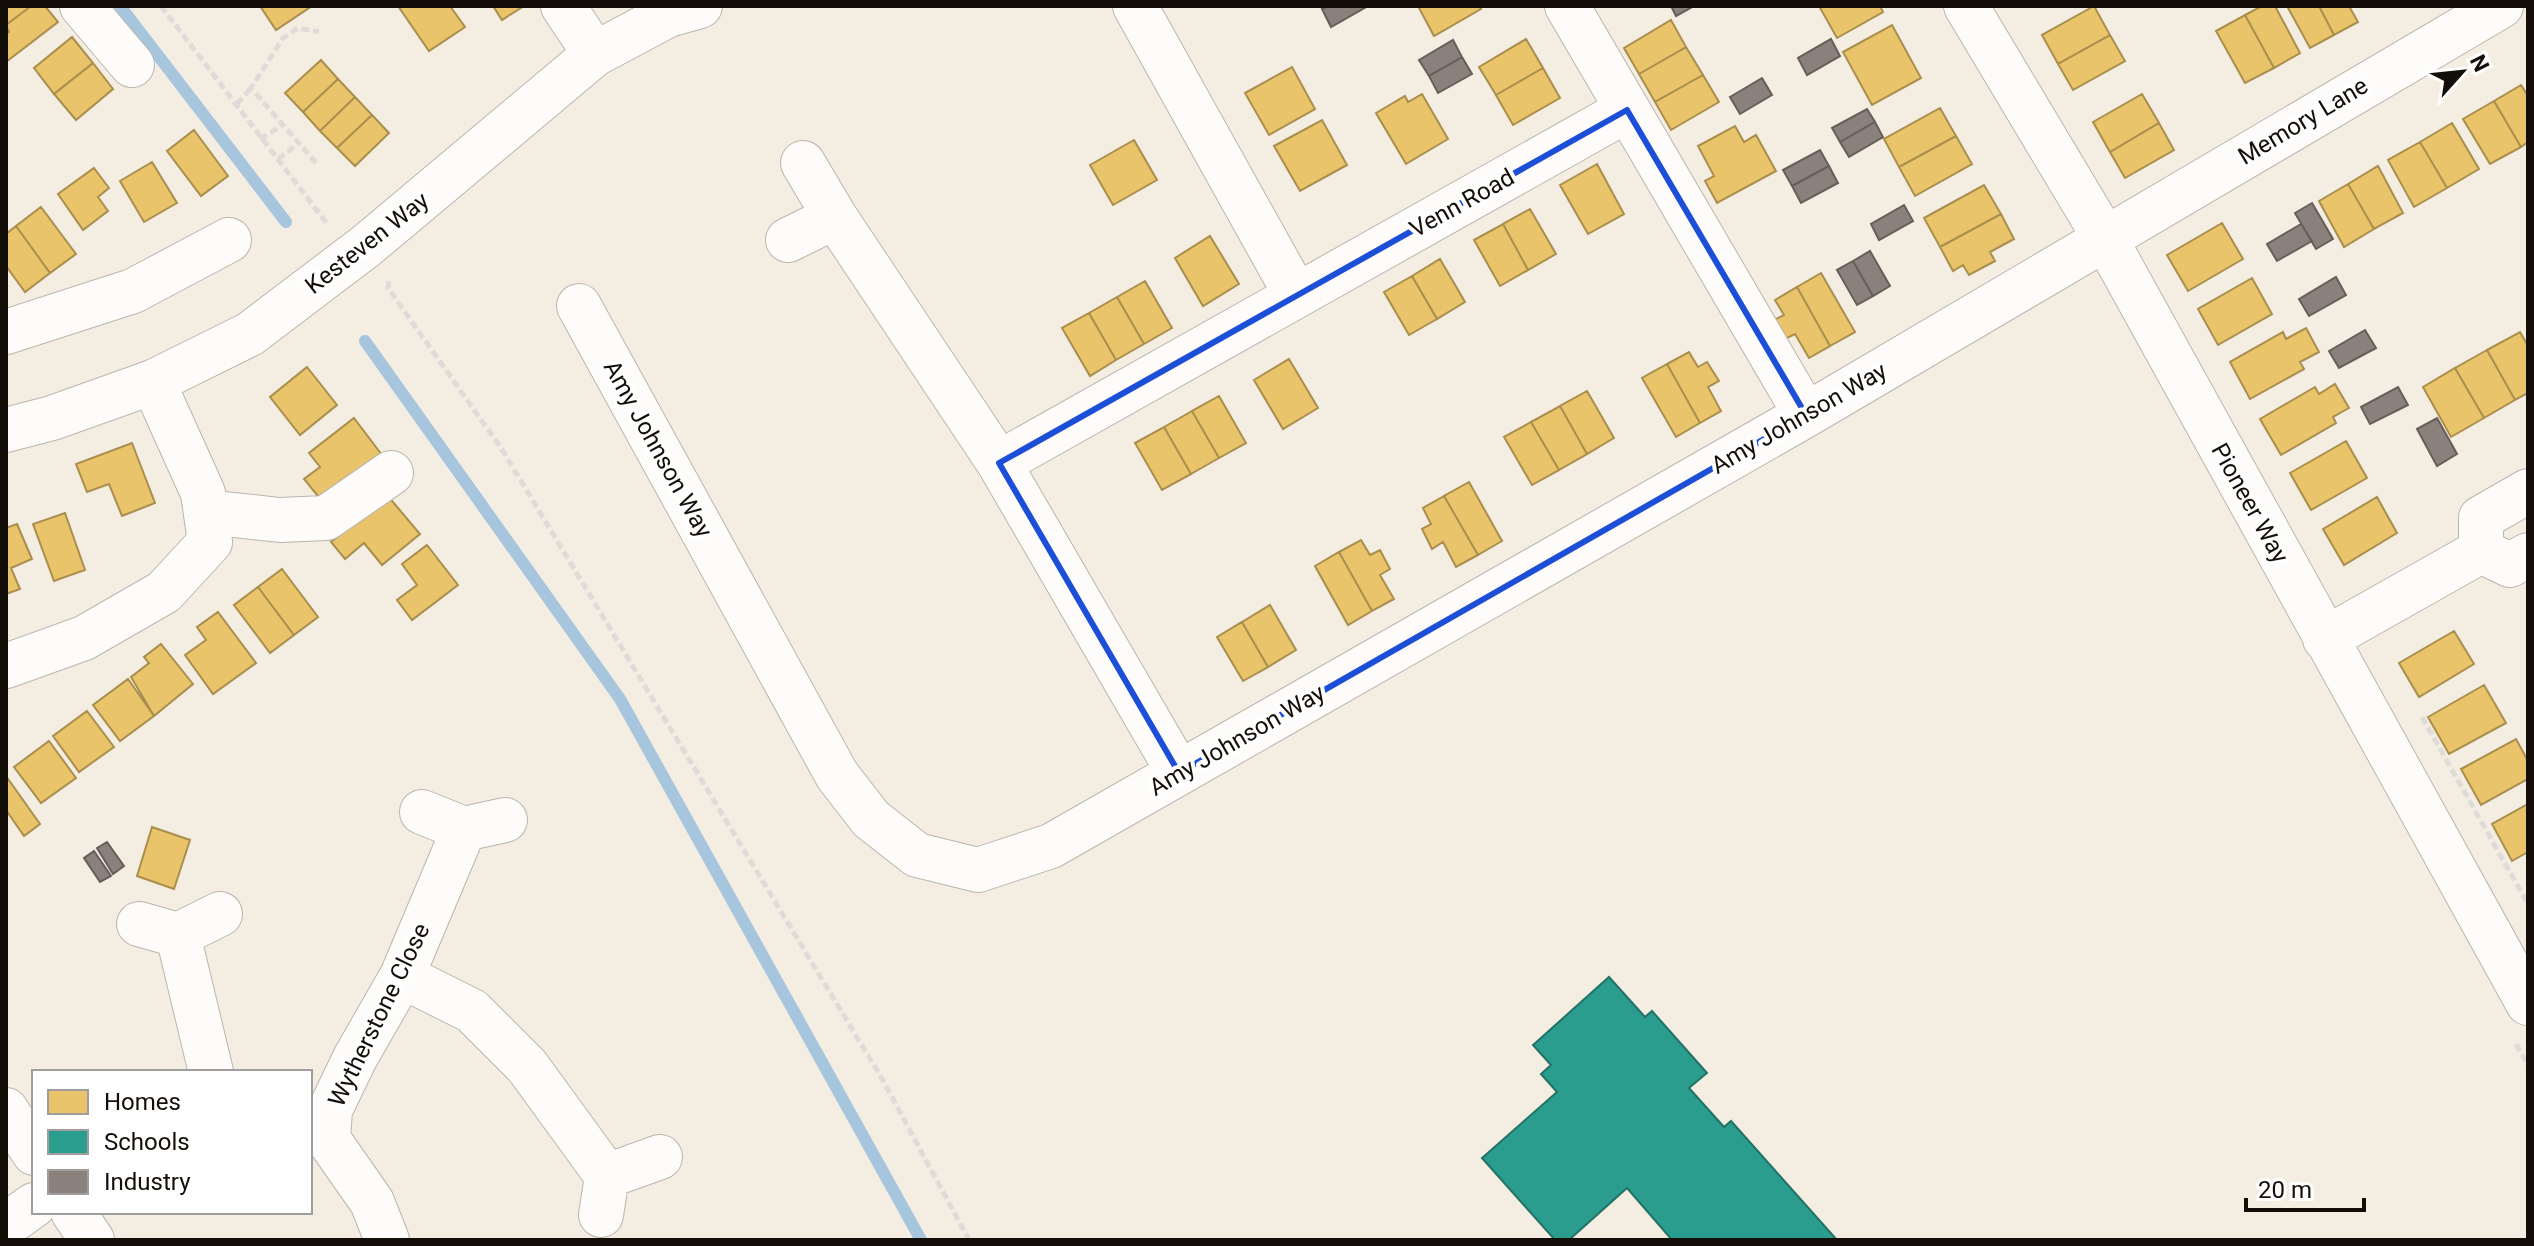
<svg xmlns="http://www.w3.org/2000/svg" width="2534" height="1246" font-family="Roboto,sans-serif">
<style>
.homes{fill:#e9c46a;stroke:#a98e4d;stroke-width:2}
.schools{fill:#2a9d8f;stroke:#237266;stroke-width:2}
.industry{fill:#8a817c;stroke:#665f59;stroke-width:2}
.lines{fill:none;stroke-linecap:round;stroke-linejoin:round}
.stream{stroke:#a7c6de;stroke-width:12}
.minor-casing{stroke:#bbb5ad;stroke-width:46}
.path{stroke:#dedbd8;stroke-width:5;stroke-dasharray:8 4;stroke-linecap:butt}
.minor{stroke:#fdfcfb;stroke-width:44}
.marked{fill:none;stroke:#1d4ed8;stroke-width:6;stroke-linejoin:round}
.labels{text-anchor:middle;stroke-width:8;stroke-linejoin:round;paint-order:stroke}
.street-label{font-size:24px;fill:#130f08;stroke:#fefefe}
</style>
<rect width="100%" height="100%" fill="#f4ede2"/>
<!-- homes -->
<path class="homes" d="M6,6H31L6,25Z
M31,6H45L58,22L6,62V34L9,32L6,25Z
M260,6H312L276,30Z
M398,6H450L465,27L429,51Z
M493,6H524L502,20Z
M1418,6H1479L1481,9L1434,36Z
M1819,6H1880L1883,12L1837,38Z
M2094,6L2110,35L2058,64L2042,35Z
M2262,6H2275L2300,53L2274,68L2245,15Z
M2287,6H2319L2334,35L2310,48Z
M2319,6H2349L2358,22L2334,35Z
M2245,15L2274,68L2245,83L2216,31Z
M1671,20L1686,47L1639,74L1624,48Z
M1892,25L1921,78L1872,105L1843,52Z
M2110,35L2125,61L2073,90L2058,64Z
M72,37L93,63L54,94L34,68Z
M1526,39L1543,68L1496,95L1479,67Z
M1686,47L1703,75L1655,102L1639,74Z
M321,60L338,79L303,112L285,93Z
M93,63L113,89L76,120L54,94Z
M1292,67L1315,109L1269,135L1245,93Z
M1543,68L1560,98L1513,125L1496,95Z
M1703,75L1719,102L1671,130L1655,102Z
M338,79L355,97L320,131L303,112Z
M2521,85L2528,96V142L2521,147L2494,101Z
M1422,94L1448,139L1406,164L1376,113L1405,96L1408,102Z
M2142,94L2159,123L2110,152L2093,122Z
M355,97L372,115L337,148L320,131Z
M2494,101L2521,147L2490,164L2463,119Z
M1940,108L1956,136L1899,167L1884,139Z
M372,115L389,133L355,166L337,148Z
M1322,120L1347,165L1300,191L1274,146Z
M2159,123L2174,150L2125,178L2110,152Z
M2452,123L2479,169L2447,188L2420,142Z
M1735,126L1744,142L1756,135L1776,171L1717,203L1705,181L1714,176L1698,146Z
M194,130L228,176L201,196L167,151Z
M1956,136L1972,164L1915,196L1899,167Z
M1134,140L1157,180L1113,205L1090,165Z
M2420,142L2447,188L2414,207L2388,160Z
M152,162L177,203L144,222L120,181Z
M1597,164L1624,214L1588,234L1560,185Z
M2378,166L2403,213L2374,229L2348,184Z
M94,168L109,188L98,197L108,211L83,230L58,194Z
M2348,184L2374,229L2344,247L2319,201Z
M1984,185L2001,214L1940,247L1924,218Z
M41,207L76,254L50,273L16,226Z
M1530,209L1556,254L1528,270L1503,224Z
M2001,214L2014,239L1990,252L1995,261L1969,275L1963,265L1953,271L1940,247Z
M2222,223L2243,259L2188,291L2167,255Z
M1503,224L1528,270L1500,286L1474,240Z
M16,226L50,273L25,292L6,266V234Z
M1210,236L1239,284L1203,306L1175,258Z
M1440,259L1465,302L1437,319L1412,276Z
M1821,273L1855,332L1830,346L1797,287Z
M1412,276L1437,319L1409,335L1384,292Z
M2252,278L2272,314L2218,345L2198,309Z
M1145,281L1172,328L1144,344L1117,297Z
M1797,287L1830,346L1809,358L1795,334L1785,339L1774,320L1784,315L1775,300Z
M1117,297L1144,344L1116,360L1089,313Z
M1089,313L1116,360L1090,376L1062,328Z
M2306,328L2319,352L2300,362L2304,369L2250,399L2230,362L2283,332L2286,339Z
M2520,332L2528,346V393L2515,400L2487,350Z
M2487,350L2515,400L2484,418L2455,368Z
M1689,352L1698,367L1707,362L1719,381L1708,387L1721,411L1700,423L1667,364Z
M1289,359L1318,408L1283,429L1254,380Z
M1667,364L1700,423L1676,437L1642,378Z
M307,367L337,405L300,435L270,397Z
M2455,368L2484,418L2451,437L2423,387Z
M2335,384L2349,408L2333,417L2336,423L2281,455L2260,419L2315,387L2319,394Z
M1587,391L1614,438L1587,454L1560,406Z
M1219,396L1246,443L1219,458L1192,411Z
M1560,406L1587,454L1559,470L1531,422Z
M1192,411L1219,458L1191,474L1164,427Z
M354,418L382,455L322,501L304,479L320,467L309,453Z
M1531,422L1559,470L1532,485L1504,437Z
M1164,427L1191,474L1162,490L1135,443Z
M2346,441L2367,478L2311,510L2290,473Z
M132,443L155,503L122,516L109,484L87,492L76,464Z
M1469,482L1502,541L1478,555L1444,496Z
M387,495L420,534L382,565L364,543L345,559L331,542Z
M1444,496L1478,555L1456,567L1443,542L1432,549L1422,529L1431,524L1423,508Z
M2377,497L2397,533L2344,565L2323,529Z
M65,513L85,570L54,581L33,524Z
M17,524L32,559L11,568L20,589L6,594V528Z
M1361,540L1370,555L1380,550L1390,569L1380,575L1394,599L1372,611L1339,552Z
M427,545L458,585L412,620L397,600L417,585L402,564Z
M1339,552L1372,611L1348,625L1315,566Z
M282,569L318,617L294,635L258,587Z
M258,587L294,635L270,653L234,605Z
M1270,605L1296,650L1268,667L1242,622Z
M218,612L256,663L213,694L185,655L206,640L197,627Z
M1242,622L1268,667L1243,681L1217,637Z
M2454,631L2474,664L2419,697L2399,663Z
M161,644L193,684L154,716L131,677L149,663L144,657Z
M128,679L154,716L120,741L93,705Z
M2484,685L2506,723L2449,754L2428,717Z
M87,711L114,747L79,772L53,736Z
M2516,739L2528,761V779L2481,805L2461,769Z
M49,741L76,778L41,803L14,767Z
M6,776L40,824L24,836L6,810Z
M2528,804V852L2512,861L2492,824Z
M152,827L190,840L174,889L137,876Z"/>
<!-- schools -->
<path class="schools" d="M1609,977L1645,1017L1652,1011L1707,1073L1689,1088L1724,1127L1731,1121L1837,1240H1672L1627,1188L1569,1240H1555L1482,1158L1557,1092L1541,1074L1551,1065L1533,1045Z"/>
<!-- industry -->
<path class="industry" d="M1328,6H1368L1331,27L1322,9Z
M1671,6H1694L1676,16Z
M1831,39L1840,56L1807,75L1798,58Z
M1453,40L1462,57L1429,76L1419,60Z
M1462,57L1472,74L1438,93L1429,76Z
M1762,78L1772,95L1740,114L1730,97Z
M1867,109L1875,122L1840,142L1832,128Z
M1875,122L1883,137L1849,157L1840,142Z
M1820,150L1829,166L1792,186L1783,170Z
M1829,166L1838,183L1801,203L1792,186Z
M2312,203L2333,239L2316,249L2295,213Z
M1904,205L1913,221L1879,240L1871,224Z
M2301,224L2312,241L2277,261L2267,244Z
M1870,251L1890,286L1873,296L1853,261Z
M1853,261L1873,296L1857,305L1837,270Z
M2336,277L2346,295L2309,316L2299,299Z
M2365,330L2376,348L2339,368L2329,351Z
M2398,387L2408,405L2370,424L2361,407Z
M2437,418L2457,454L2437,466L2417,429Z
M107,842L124,866L113,874L97,848Z
M94,851L111,876L100,882L84,858Z"/>
<g class="lines">
<!-- stream -->
<path class="stream" d="M120,6L286,222
M365,341L620,699L921,1240"/>
<defs>
<path id="minor" d="M82,6L132,65
M563,6L595,54
M1135,6L1296,295
M1567,6L1806,415
M1966,6L2106,240L2528,1003
M803,163L835,217L999,463L1179,773
M788,240L835,217
M579,306L837,775L871,819L917,855L978,870L1051,846L1806,415L2501,6
M6,332L133,291L229,240
M6,430L52,418L153,382L250,334L366,246L595,54L668,15L700,6
M999,463L1627,110
M206,512L280,520L326,518L391,473
M2481,551V518L2528,491
M2481,551L2510,565L2528,555
M2325,639L2481,551
M6,666L84,638L164,592L210,542L203,493L153,382
M422,812L464,829
M139,924L178,935L220,914
M178,935L211,1072
M402,976L472,1011L527,1066L607,1176
M6,1110L34,1153
M73,1212L92,1240
M601,1215L607,1176L660,1157
M6,1225L34,1205
M387,1240L372,1202L328,1139L330,1110L355,1058L402,976L464,829L505,820"/>
</defs>
<!-- minor casing -->
<use href="#minor" class="minor-casing"/>
<!-- path -->
<path class="path" d="M161,6L328,225
M237,104L251,88
M260,139L283,125
M278,159L299,143
M316,163L251,88L283,38L298,28L319,32
M389,281L388,288L501,448L881,1077L969,1240
M2422,717L2528,904
M2516,1044L2528,1065"/>
<!-- minor -->
<use href="#minor" class="minor"/>
</g>
<!-- marked area -->
<path class="marked" d="M1627,110L1806,415L1179,773L999,463Z"/>
<g class="labels">
<!-- street labels -->
<g class="street-label">
<text transform="translate(2303 121) rotate(-31)" y="8">Memory Lane</text>
<text transform="translate(1462 203) rotate(-29)" y="8">Venn Road</text>
<text transform="translate(367 243) rotate(-38)" y="8">Kesteven Way</text>
<text transform="translate(1799 418) rotate(-30)" y="8">Amy Johnson Way</text>
<text transform="translate(658 449) rotate(61)" y="8">Amy Johnson Way</text>
<text transform="translate(2250 503) rotate(61)" y="8">Pioneer Way</text>
<text transform="translate(1237 740) rotate(-30)" y="8">Amy Johnson Way</text>
<text transform="translate(379 1015) rotate(-64)" y="8">Wytherstone Close</text>
</g>
</g>
<!-- border -->
<rect width="2534" height="1246" fill="none" stroke="#130f08" stroke-width="16"/>
<!-- legend -->
<rect x="32" y="1070" width="280" height="144" fill="#fefefe" stroke="#a09e9c" stroke-width="2"/>
<rect x="48" y="1090" width="40" height="24" fill="#e9c46a" stroke="#a09e9c" stroke-width="2"/>
<text x="104" y="1110" font-size="24" fill="#130f08">Homes</text>
<rect x="48" y="1130" width="40" height="24" fill="#2a9d8f" stroke="#a09e9c" stroke-width="2"/>
<text x="104" y="1150" font-size="24" fill="#130f08">Schools</text>
<rect x="48" y="1170" width="40" height="24" fill="#8a817c" stroke="#a09e9c" stroke-width="2"/>
<text x="104" y="1190" font-size="24" fill="#130f08">Industry</text>
<!-- north arrow -->
<g transform="translate(2462 72) rotate(63)" stroke="#fefefe" stroke-width="6" paint-order="stroke">
<path d="M0-6L14 30L0 20L-14 30Z" fill="#130f08"/>
<text y="-12" font-size="22" font-weight="bold" text-anchor="middle" fill="#130f08">N</text>
</g>
<!-- scale -->
<path d="M2246 1198v12h118v-12" fill="none" stroke="#130f08" stroke-width="4"/>
<text x="2258" y="1198" font-size="24" fill="#130f08" stroke="#fefefe" stroke-width="6" paint-order="stroke">20 m</text>
</svg>
